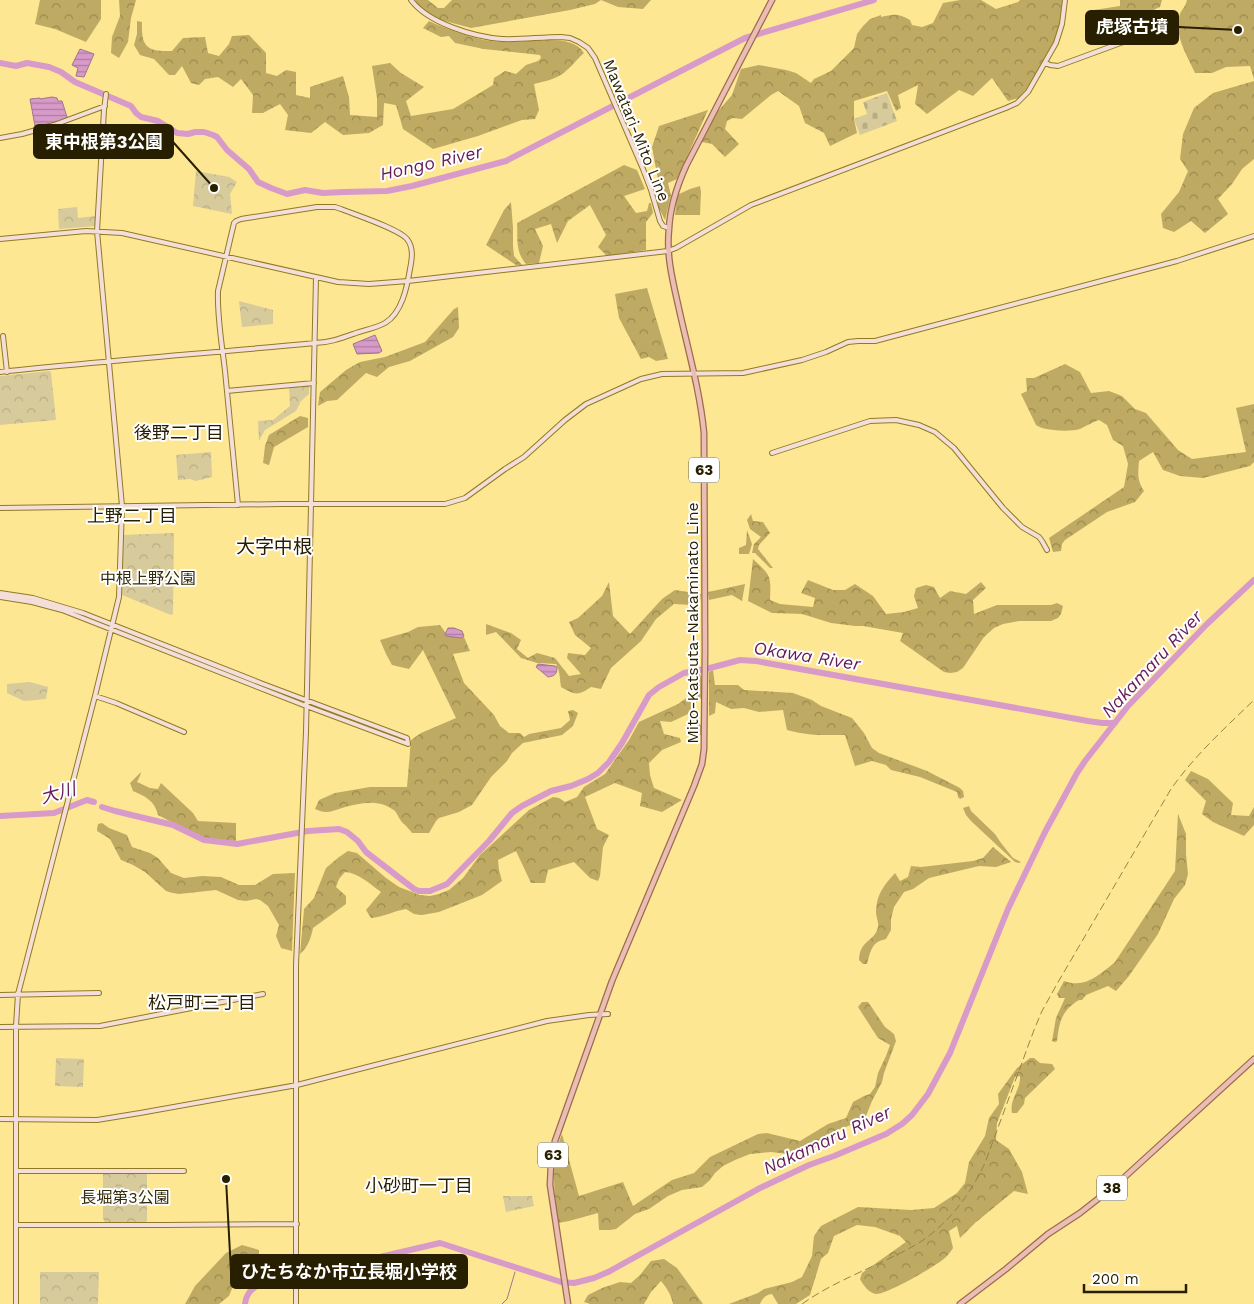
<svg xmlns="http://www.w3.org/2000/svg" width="1254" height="1304" font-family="'Work Sans','Noto Sans JP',sans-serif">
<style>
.forest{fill:url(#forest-crowns)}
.cemetery{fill:url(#cemetery-stones)}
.park{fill:url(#park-crowns)}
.water{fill:url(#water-rules);stroke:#a2758d}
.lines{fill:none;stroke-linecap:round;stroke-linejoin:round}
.stream{stroke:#a2758d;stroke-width:1}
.river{stroke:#d79ac9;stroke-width:6}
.secondary-casing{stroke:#907b23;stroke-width:6}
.primary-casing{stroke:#9d6a53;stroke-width:7}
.secondary{stroke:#f4ded9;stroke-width:4}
.primary{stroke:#eabeb2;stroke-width:4.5}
.rail{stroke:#94844a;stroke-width:1;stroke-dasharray:8 4;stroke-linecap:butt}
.labels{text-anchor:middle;stroke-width:4;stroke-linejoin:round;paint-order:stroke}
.shield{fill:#fff;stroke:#68624c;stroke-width:1}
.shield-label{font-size:15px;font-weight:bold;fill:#281f00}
.street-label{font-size:16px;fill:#281f00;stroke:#fff}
.park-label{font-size:16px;fill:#342b0a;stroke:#fff}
.water-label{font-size:18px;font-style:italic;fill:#641d58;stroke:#fff}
.neighbourhood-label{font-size:18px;fill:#281f00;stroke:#fff}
.quarter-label{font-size:19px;fill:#281f00;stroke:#fff}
.leader{fill:none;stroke:#281f00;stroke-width:2}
.callout-dot{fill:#281f00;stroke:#fff;stroke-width:2}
.callout{fill:#281f00;stroke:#281f00;stroke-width:2}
.callout-label{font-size:18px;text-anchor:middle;font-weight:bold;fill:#fff}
</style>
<defs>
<pattern id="forest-crowns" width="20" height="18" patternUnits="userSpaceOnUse" patternTransform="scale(1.25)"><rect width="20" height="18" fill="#beaa62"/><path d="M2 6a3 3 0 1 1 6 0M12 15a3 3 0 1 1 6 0" fill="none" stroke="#9a8a4e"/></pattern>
<pattern id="cemetery-stones" width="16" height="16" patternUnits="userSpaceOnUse" patternTransform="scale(1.25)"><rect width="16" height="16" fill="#d7ca9b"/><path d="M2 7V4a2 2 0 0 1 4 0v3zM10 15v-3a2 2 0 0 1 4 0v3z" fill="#b9ad84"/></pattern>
<pattern id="park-crowns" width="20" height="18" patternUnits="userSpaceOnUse" patternTransform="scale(1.25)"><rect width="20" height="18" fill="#d7ca9b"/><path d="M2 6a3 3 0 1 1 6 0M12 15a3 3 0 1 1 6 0" fill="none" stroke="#b9ad84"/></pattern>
<pattern id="water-rules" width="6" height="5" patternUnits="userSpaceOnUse" patternTransform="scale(1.25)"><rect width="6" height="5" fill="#d79ac9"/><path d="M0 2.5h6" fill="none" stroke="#ae7da1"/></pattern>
</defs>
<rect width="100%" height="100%" fill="#fee793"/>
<!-- forest -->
<path class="forest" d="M40,0H101V19L86,42L55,29L35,24Z
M119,0H136L131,18L128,42L119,58L111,53L112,37L120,16Z
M416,0H428L438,8H444L452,0H601L595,4L570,10L471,28L441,20L424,11L415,1Z
M601,0H651L643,9L618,7Z
M960,0H981L996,9L1018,2L1020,0H1063L1060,23L1055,42L1028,88L1019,98L1008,101L992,78L973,96L959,90L927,114L915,104L918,85L898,95L901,108L896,111L887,91L854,101V119L857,133L830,146L824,133L805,123L799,106L778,91L771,95L742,119L733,118L727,121L725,129L739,144L725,157L712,144L702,142L718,111L732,95L741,69L759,65L786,70L796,73L811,83L814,79L831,71L854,48L857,34L863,26L870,19L881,15V17C894,14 898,13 910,20L912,25L922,27L933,23L943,3Z
M1120,0H1162L1160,7L1147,13L1121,39L1101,45L1092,31L1094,10L1120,6Z
M1187,0H1254V79L1250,66L1226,67L1212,73H1195C1187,55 1173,35 1180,14C1182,9 1186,6 1187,0Z
M137,21L142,22C141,47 147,52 172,51L183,38L205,37L208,53L219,56L229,44L232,36L249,35L266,53V73L277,76L286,70L296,72V95L310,98V87L343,76L349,97L350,115L377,117V98L372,66L390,63L401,73L424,87L406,101L411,116L453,109L493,85L494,78L505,71L516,74L526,65L538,61L541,58L540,55L484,49L455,43L449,36L441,37L423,28L429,21C447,29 465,36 484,40C491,41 500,42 507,42C527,43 572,32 584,53C578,58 573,65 567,70C559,79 545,81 534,84L539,110L535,119L522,120L478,136L433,149L403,129L396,105L384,103L383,125L369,133L343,135L325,122L311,133L285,130L288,115L280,104L263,113H252L253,95L241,79L233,87L218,77L205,79L199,85L191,83L182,66L175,75H169L154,59L140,55L134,45L137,34Z
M1254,81V159L1242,169L1232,184L1218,199L1228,214L1205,233L1191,221L1174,232L1163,228L1161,214L1179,192L1188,171L1180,159L1183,134L1194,108L1213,93Z
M708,110L677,179L668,183L671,195L665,220L658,206L659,185L652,147L659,126Z
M624,165L637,170L645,189L624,196L636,213L647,211L649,203H651L653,213L646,222V250L607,256L598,247L606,235L590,205L568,221L557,243L551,224L535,229L543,246L539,263L526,264C515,251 518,239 517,223Z
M700,186L701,192L700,215H675L677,195L690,189Z
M511,202L513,228V246L514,256L522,265H516L486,245L504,210Z
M647,288L668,359L656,361L649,357L641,359L619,318L615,294Z
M458,307L459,328L453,337L410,361L389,367L377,377L366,373L337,400L327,401L318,406L320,392L346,370L360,362L385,357L425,342L454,309Z
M1065,364L1080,372L1091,393L1109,391L1122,396L1135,409L1146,413L1178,450L1192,459L1246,452L1236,408L1254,404V462L1250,466L1203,478L1180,476L1163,470L1153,452L1139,461C1138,474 1137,480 1144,491L1135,502L1107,512L1065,540L1062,544L1061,551L1053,552L1049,538L1124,487L1128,464L1123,446L1113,440L1107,425L1099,420C1093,422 1086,426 1080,429C1070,432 1043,431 1036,425L1021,394L1027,391L1026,378H1034Z
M300,416L308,418V427L274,447L269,465L263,463L265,446L269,435Z
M751,514L753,521L763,522L770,533L759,545L758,549L773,568H770L755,553H752L754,544L761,537L750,529L747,520Z
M747,530L752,544L749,554H739V548L746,545Z
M753,559C771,576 771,575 770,600L780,604L813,607L815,598L801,593L808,580L833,590H845L855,584L873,596L886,614L904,612L918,608L914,596L916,588L926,585L934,587L940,598L950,591L966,594L981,582L986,588L973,600L974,614L997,605H1051L1057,603L1063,606L1061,614L1058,618L1051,621H1019L1003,624L994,628L984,637L963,668L957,672L950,673L944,672L900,641L903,633L863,626H855L831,623L802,614L772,613L748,601Z
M609,582L613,616L630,634L662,599L675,590L701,594L700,602L692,605L674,604L656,619L641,641L611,668L601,689L591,687C578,696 575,695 561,687C560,680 560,671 556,664L537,663L521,658L496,632L486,635V624L511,633L521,640L517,649L528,658L537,653L555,658L569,676L581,674L567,658L568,653L585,655L591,648L575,635L569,622L578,618L602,596Z
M745,584L742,601L732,595L709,600L708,592Z
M440,625L445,632L464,637L470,651L453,654L464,683L494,715L500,726L509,733H520L524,737L529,734L561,728L570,720L568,711L573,710L578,713L573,726L562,735L523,743L512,753L507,761L491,777L472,805L459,812L439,818L436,821L429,833H412C409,829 407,827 404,824C400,821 398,815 395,811C379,798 359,803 342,808C331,812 325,814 315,809L319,800L335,793L370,787H407L411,740L421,733L456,718L423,650L409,669L392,665L386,654L380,640L408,632L418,627Z
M713,670L715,685H738L744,690L793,693L812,700L821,706L852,718L864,733L872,748L879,753L927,771L960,788L963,791L964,797L960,799L958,797L957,792L920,777L891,770L886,765L872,761L855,766L845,735C822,735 809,736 787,730L783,710L759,712L744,708L731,709L716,702L715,713L709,716V672Z
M698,673L700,674L702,680L703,696L692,707L696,722L702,726V737L693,727L688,714L671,722L660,721L664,734L680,738L681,742L662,750L649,763L650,775L654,788L682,800L662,812L640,806L642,793L615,783L585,797L597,829L609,835L603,847L600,876L598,881L590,878L574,862L548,870L545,883H531L516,851L498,860L499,870L502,881L482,895L439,912L422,915L414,914L406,909C394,911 383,917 371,918L366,910L381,892C370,884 359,873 345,872L339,879L336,887L346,896V904L313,928C311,938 308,947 300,954L304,909L314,898L326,868L339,857L348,851L357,853L386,878L399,887L420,895L430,896L439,894L449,890L463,878L480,855L529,810L553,797L559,798L565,802L577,797L584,787L605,774L629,740L639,722L678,704L696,691Z
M1191,771L1208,779L1233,803L1231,815L1249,816L1254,807V825L1244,836L1213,822L1202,814L1206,801L1185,780Z
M141,772L140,776L137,782L150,788L158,789L161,783L193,813L198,821L236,823V841L204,839L158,815C155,801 145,796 133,791L130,783Z
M969,806L971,811L995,834L1001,843L1013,858L1021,862L1019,863L1015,862L971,821L966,815L963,808Z
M1178,814L1186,834V854L1188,874L1185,885L1174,899L1158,934L1129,976L1116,991L1108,986L1086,995L1082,1000C1077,1000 1076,1002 1072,1005C1060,1015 1059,1026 1057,1041L1055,1042L1052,1041L1056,1018L1065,998H1059L1057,994L1064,981C1085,989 1099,975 1115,962L1175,871Z
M102,823L109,828L127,835L132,847L150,853L158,858L171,873L184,878L202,876L221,877L239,885H255L273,874L295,873L292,951L281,948L276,936L279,925L268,906L260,900L256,899L246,901L238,900L216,890L179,894L173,893L166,891L145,872L133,865L121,860L110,839L97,831L98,824Z
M993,847L1011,862L996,867L979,866L929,878L913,889L904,892L894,907L891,919V930L886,939C871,942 871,951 867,964H863L859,960C860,939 875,942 878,927C879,923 876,917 876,912C876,895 884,885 895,873L900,881L908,877L911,866L921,867L973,861L983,858Z
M862,1002H868L885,1027L894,1034L896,1041L884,1073L882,1082L872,1101L866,1116L859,1122L835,1131L829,1135L818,1147L806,1153L788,1154L771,1152L750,1154L735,1160L723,1166L715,1173L710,1180L702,1187L682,1190L668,1196L649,1209L635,1214L616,1229L610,1230H599L598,1213L569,1221L558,1223C554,1192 550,1163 562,1134L579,1196L623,1182L633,1206L672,1180L694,1173L710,1157L758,1134L767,1133L800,1141L828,1124L846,1118L853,1102L864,1096L870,1094L875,1087L878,1073L886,1056L890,1045L878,1038L858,1007Z
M1030,1058H1034L1040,1063L1052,1064L1055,1069L1025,1098L1024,1104L1017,1113H1012C1009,1099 1021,1090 1020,1076L1015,1077L997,1123L996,1140L1009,1149L1022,1172L1028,1194L1014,1191L975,1223L960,1238L957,1226L949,1231L953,1248C951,1251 948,1255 946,1257C938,1265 886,1295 876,1294C869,1293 863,1285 860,1279L862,1273L906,1242L900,1236L875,1227L857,1225L834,1236L828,1253L821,1259L810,1295L796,1304H778L772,1294C765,1295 763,1298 760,1304H729L758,1293L764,1289L792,1282L802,1277L812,1256L814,1236L821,1226L858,1207L911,1210L934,1208L957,1193L965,1183L969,1162L985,1136L989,1118L999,1104L998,1094L1017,1068Z
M242,1245L259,1250V1258L238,1274L229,1296L219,1304H185L195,1286L226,1253Z
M664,1259L677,1268L703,1304H673C671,1295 667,1288 661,1281L651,1292L644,1304H590L584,1302L588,1295L602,1288L620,1282L631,1283L640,1275L651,1261Z"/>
<!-- cemetery -->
<path class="cemetery" d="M887,93L897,121L860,135L854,119L867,114L863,102Z"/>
<!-- park -->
<path class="park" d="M196,171L229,177L237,182L230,194L232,214L193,206Z
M77,207L78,218L95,216V226L59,229L58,209Z
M239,301L273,310V324L242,327Z
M50,371L51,373L56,420L0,425V376Z
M309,385V394L301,401L296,411L265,430L259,441L258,421L273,420L290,406L289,387Z
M211,452L212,477L196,481L190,479L178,480L176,455Z
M174,533L173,614L171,615L122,595L123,535Z
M30,682L48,687L46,699L24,701L7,693V684Z
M56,1058L84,1059L83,1087L55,1086Z
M103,1173H146L147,1175V1221L145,1223L105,1222L103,1219Z
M503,1196H532L534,1206L506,1212Z
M40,1272H99L98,1304H40Z"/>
<!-- water -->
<path class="water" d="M80,49L94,54L84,77L76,76L78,68L72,65Z
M52,97L57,98L58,101H62L67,117C58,124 46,124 35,126L30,99L40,98V99Z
M375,335L382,351L379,353L357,354L353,344Z
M448,628H454L462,631L464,636L461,638L446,636L445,634Z
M538,664L555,666L557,667C557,674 555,676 548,677L536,667Z"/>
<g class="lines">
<!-- stream -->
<path class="stream" d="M502,1304L507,1299L515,1272"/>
<!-- river -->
<path class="river" d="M0,63L16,66L27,63L49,67L61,72L75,82L131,106L136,113L141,117L158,121L177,133L188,134L195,132H204L213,135L217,137L227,150L249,169L258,182L271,188L287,194L305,190L323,193L344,192L387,191L412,186L506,161L745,38L874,0
M102,807L115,811L173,825L204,840L237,844L308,831L339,829L347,832L358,841L366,852L414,889L419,891H430L447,884L489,841L512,813L522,806L551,791L571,786L588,779L598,773L609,762L622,743L649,695L659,687L684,673L710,668L740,660L756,661L1088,721L1102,723H1115
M0,816L54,813L87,800L94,802
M245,1304C246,1295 250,1289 259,1285L440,1243L561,1282L574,1283L594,1278L608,1272L758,1189L809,1165L834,1156L886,1134L902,1124L912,1115L928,1094L950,1053L1008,909L1045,832L1077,773L1085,761L1128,706L1207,624L1254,580"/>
<defs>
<path id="secondary" d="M411,0C428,23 474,37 502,39C521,40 541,37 561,37L570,38L579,42L588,48L595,58L643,169L651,190L660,221L663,226L669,228
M1046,63L1050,65L1058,66L1126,41L1158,38
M0,138L22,134L54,125L105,106
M0,239L86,231L122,233L338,282L369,284L408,281L668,251L676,248L751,205L1006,108L1017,103L1028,92L1056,43L1062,24L1065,0
M3,336L7,372
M0,372C105,361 210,353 315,343C329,343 342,338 356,333C365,330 376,328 385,323C402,313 407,287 410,269C412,259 414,248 407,239C399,229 356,215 341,209L335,207H317L241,219L236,221L234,223L218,291C217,317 222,345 225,371L238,505
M227,391L314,383
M772,453L870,421L896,420L919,425L935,432L954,448L1003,508L1022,527L1039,537L1042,541L1047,550
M0,508L282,504H445L465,498L505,469L524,457L565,420L586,404L641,379L662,374L743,373L802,360L826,352L848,342L858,341H875L1177,261L1254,236
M0,593L33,598L83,613L263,684L407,738L408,744L306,706L62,610L32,602L0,597
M95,696L116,703L184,732
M0,995L99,993
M0,1027L100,1026L263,994
M0,1119L97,1120L140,1113L297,1085L547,1021L589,1015L608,1014
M16,1171H184
M16,1225H166L297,1224
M16,1304V1026L18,994L95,696L119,597L122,506L97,231L104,110L106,94
M296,1304V965L306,732L316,277"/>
<path id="primary" d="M568,1304L550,1185L551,1163L555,1141L612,981L694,786L702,764L704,749L705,649L704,433C700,391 688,350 679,309C673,282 666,256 669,229C670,207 677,186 686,166L772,0
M960,1304L1006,1269L1048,1234L1080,1213L1117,1184L1254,1059"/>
</defs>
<!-- secondary casing -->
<use href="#secondary" class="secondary-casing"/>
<!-- primary casing -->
<use href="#primary" class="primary-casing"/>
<!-- secondary -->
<use href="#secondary" class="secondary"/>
<!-- primary -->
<use href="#primary" class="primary"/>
<!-- rail -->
<path class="rail" d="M802,1304C837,1279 879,1266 917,1244C948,1225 970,1195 985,1163L1034,1030L1042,1011L1057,984L1171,789C1195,755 1225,728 1254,700"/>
</g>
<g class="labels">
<!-- shield labels -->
<g class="shield">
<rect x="689" y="457.5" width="30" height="25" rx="4"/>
<rect x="538" y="1142.5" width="30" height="25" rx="4"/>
<rect x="1097" y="1175.5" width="30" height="25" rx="4"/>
</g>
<g class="shield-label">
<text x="704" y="475">63</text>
<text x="553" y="1160">63</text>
<text x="1112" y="1193">38</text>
</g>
<!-- street labels -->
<g class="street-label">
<text transform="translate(637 130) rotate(68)" y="6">Mawatari-Mito Line</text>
<text transform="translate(692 623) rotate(-90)" y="6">Mito-Katsuta-Nakaminato Line</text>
</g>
<!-- park labels -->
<g class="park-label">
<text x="148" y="584">中根上野公園</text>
<text x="125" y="1203">長堀第3公園</text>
</g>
<!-- water labels -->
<g class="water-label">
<text transform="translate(431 163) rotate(-13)" y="6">Hongo River</text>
<text transform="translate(807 656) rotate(9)" y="6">Okawa River</text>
<text transform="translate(1152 664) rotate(-47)" y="6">Nakamaru River</text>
<text transform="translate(58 793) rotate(-15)" y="6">大川</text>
<text transform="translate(827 1140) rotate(-25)" y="6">Nakamaru River</text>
</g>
<!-- neighbourhood labels -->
<g class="neighbourhood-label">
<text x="179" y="439">後野二丁目</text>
<text x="132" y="522">上野二丁目</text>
<text x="202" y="1009">松戸町三丁目</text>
<text x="419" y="1192">小砂町一丁目</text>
</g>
<!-- quarter labels -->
<g class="quarter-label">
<text x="274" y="553">大字中根</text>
</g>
</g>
<!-- callouts -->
<path class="leader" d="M1238 30L1178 27M214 188L173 142M226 1179L231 1272"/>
<g class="callout-dot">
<circle cx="1238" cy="30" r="5"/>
<circle cx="214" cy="188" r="5"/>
<circle cx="226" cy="1179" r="5"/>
</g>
<g class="callout">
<rect x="1086" y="11" width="92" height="33" rx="5"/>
<rect x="34" y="125" width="139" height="33" rx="5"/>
<rect x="231" y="1255" width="236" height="33" rx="5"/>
</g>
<g class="callout-label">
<text x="1132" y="33">虎塚古墳</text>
<text x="104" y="148">東中根第3公園</text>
<text x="349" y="1278">ひたちなか市立長堀小学校</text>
</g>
<!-- scale -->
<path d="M1084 1284v8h102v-8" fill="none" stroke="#281f00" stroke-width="2.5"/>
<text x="1092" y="1284" font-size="15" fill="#281f00" stroke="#ffffff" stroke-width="4" paint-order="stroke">200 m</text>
</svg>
